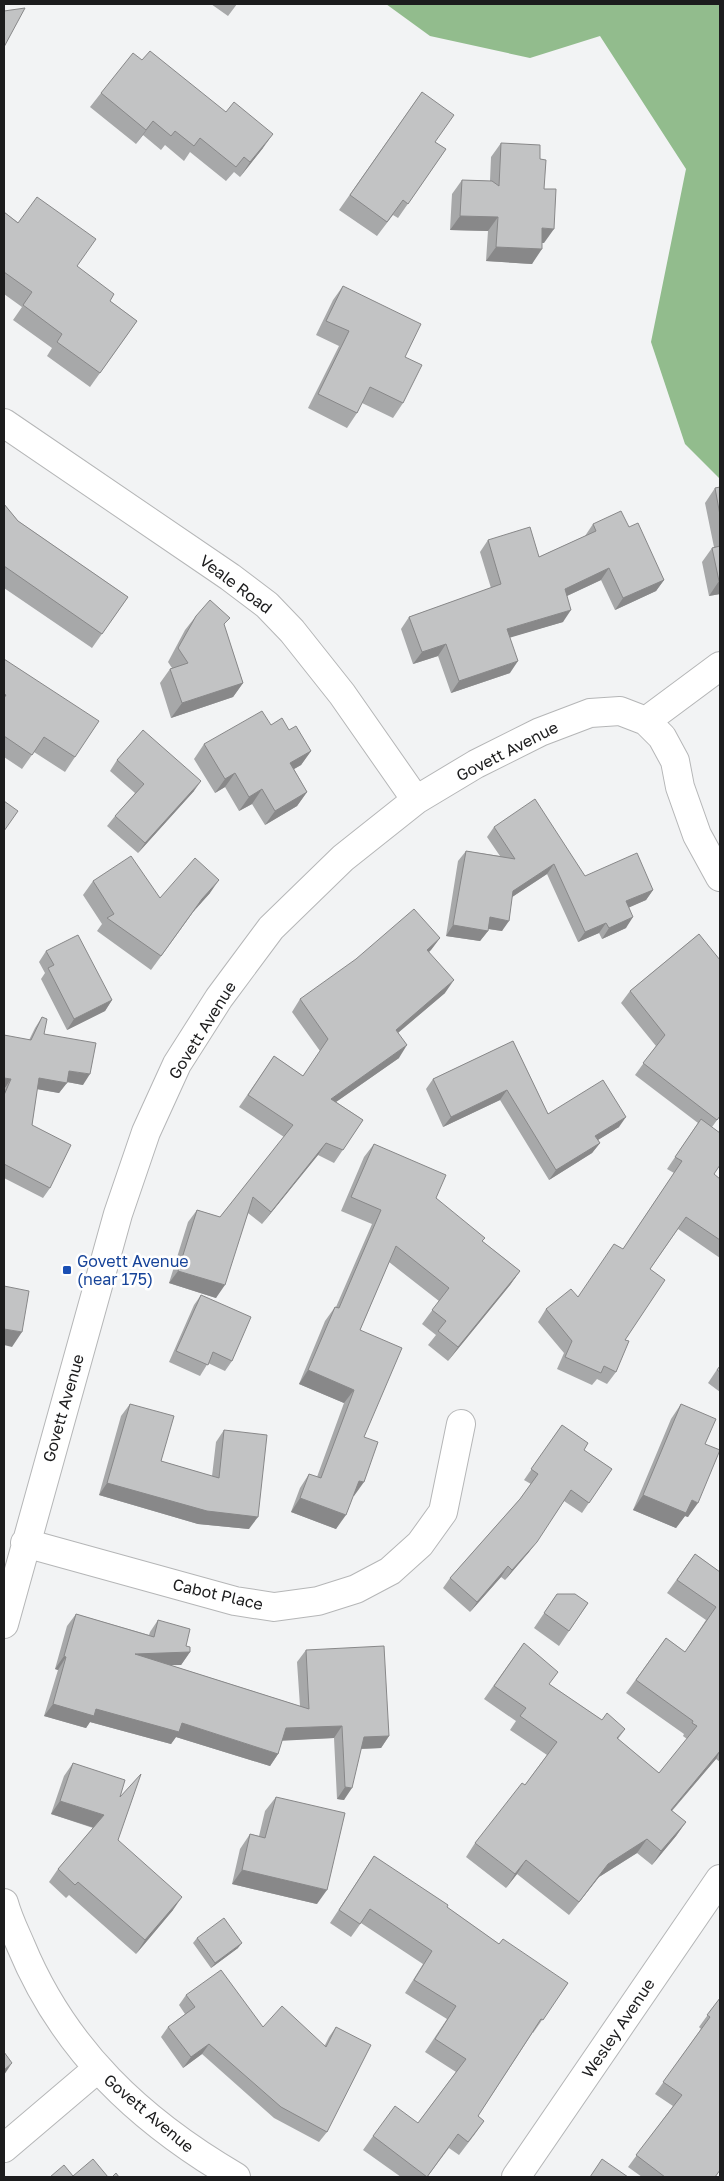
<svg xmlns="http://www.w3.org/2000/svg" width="724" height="2181" font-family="'Golos Text',sans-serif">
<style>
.forest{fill:#92bc8d}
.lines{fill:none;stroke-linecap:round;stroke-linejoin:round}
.minor-casing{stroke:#b5b6b7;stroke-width:30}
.minor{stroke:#fff;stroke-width:28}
.wall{fill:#a7a8a9}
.shaded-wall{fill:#888889}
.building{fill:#c2c3c4;stroke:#888889}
.transit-dot{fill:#1a4fb4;stroke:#fff;stroke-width:2}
.labels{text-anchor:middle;stroke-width:5;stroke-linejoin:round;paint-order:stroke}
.street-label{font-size:16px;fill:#1c1c1d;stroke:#fff}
.transit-label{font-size:16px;fill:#164399;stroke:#fff;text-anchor:start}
</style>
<rect width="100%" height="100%" fill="#f2f3f4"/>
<!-- forest -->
<path class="forest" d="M386,4H720V479L685,444L651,342L686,169L600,36L530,58L430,36Z"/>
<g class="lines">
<defs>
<path id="minor" d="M4,423L230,577L267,605L292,631L342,694L416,800
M646,721L720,666
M25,1543L235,1601L274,1607L318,1601L356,1589L390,1571L420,1544L443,1512L461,1424
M4,1624L118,1214L146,1132L177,1064L219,998L271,928L343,858L416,800L476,764L540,732L590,713L620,711L646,721L662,737L675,761L680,787L697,835L720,877
M4,1903C8,1918 15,1932 21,1946C64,2050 140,2121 236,2177
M4,2148L97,2069
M516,2177L720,1879"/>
</defs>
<!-- minor casing -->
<use href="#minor" class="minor-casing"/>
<!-- minor -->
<use href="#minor" class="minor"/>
</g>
<!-- wall -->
<path class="wall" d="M211,4H237L228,16Z
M142,60L263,148L240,177L234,172L226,181L190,152L184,161L165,145L161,150L143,135L136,144L90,107L101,93Z
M422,92L435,142L446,149L398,218L393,215L377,236L339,210Z
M501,143L540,159L544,189V243H542L532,264L486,261L488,231L450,230L452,194L462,180L490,181L491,157Z
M4,212L77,266L110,301L137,321L90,387L47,356L52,348L13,320L22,307L4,294Z
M343,286L405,357L403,403L393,418L362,403L357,413L347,428L308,408L339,346L316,335L333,300Z
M720,487V594L709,596L702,562L712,548L714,547L705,503L715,488Z
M4,504L18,521L128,597L92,648L4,588Z
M593,524L629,527L664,580L656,591L615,610L601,580L567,596L563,622L510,637V673L451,693L438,656L413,664L401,629L409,617L491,588L480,552L488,540L539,557L585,536Z
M196,616L224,625L243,683L233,697L171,718L160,683L170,669L172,668L168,662L185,630Z
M4,659L75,757L65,772L34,752L22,769L4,757Z
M271,725L289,730L311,751L301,765L294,769L307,792L297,806L265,825L252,804L239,811L225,787L215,793L194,759L204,744Z
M117,760L194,791L138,853L107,826L115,816L135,793L110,771Z
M494,827L585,876L653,890L646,900L629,907L626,928L602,939L599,933L578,942L547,874L512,897L502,931L488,929V931L480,941L446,936L458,861L466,851L500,856L487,837Z
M93,881L160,898L210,893L193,912L151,970L97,931L102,924L83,895Z
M699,934L720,1116L712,1127L714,1174L720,1179V1258L678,1229L650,1269L625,1340L616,1372L607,1384L597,1379L592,1385L557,1369L564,1353L538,1322L546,1309L578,1297L623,1249L674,1173L667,1169L698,1123L635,1075L656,1046L621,1003L630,991Z
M440,938L429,952L445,993L398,1033L399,1058L336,1102L363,1120L334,1163L318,1155L262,1224L248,1213L216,1298L169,1283L188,1222L197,1210L220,1217L284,1137L239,1107L274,1056L303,1076L320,1051L292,1012L300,999Z
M46,951L112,1000L105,1011L67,1030L41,979L45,973L39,962Z
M42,1017L44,1034L83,1085L67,1082L59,1093L37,1089L32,1125L50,1188L43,1198L4,1178V1091L35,1028Z
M513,1041L548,1114L619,1127L598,1140L600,1143L592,1153L549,1180L500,1100L443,1127L426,1089L433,1079Z
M374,1144L436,1198L482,1241L520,1271L510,1285L448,1361L428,1345L436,1335L422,1324L439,1301L389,1262L360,1330L364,1437L354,1496H353L336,1529L291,1512L300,1488L309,1474L317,1477L344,1403L299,1384L325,1321L335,1307H336L372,1224L341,1211L364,1157Z
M201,1295L232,1361L225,1371L208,1363L200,1376L169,1362L194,1305Z
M720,1365V1392L708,1383Z
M130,1404L161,1461L212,1476L216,1442L224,1430L249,1529L198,1524L99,1495L121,1416Z
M681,1404L705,1444L688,1517L685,1516L676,1528L633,1510L671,1419Z
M562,1425L584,1450L612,1469L582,1513L564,1501L529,1552L505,1580L501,1577L470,1612L443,1588L450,1578L520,1499L531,1484L524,1480Z
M695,1554L720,1572V1762L716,1759L672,1811L686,1822L676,1836L652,1865L637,1853L599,1877L569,1915L517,1874L506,1888L466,1857L475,1843L525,1785L547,1755L510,1730L516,1721L484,1699L524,1643L549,1684L602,1720L625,1729L618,1739L659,1773L687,1739L683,1736L684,1734L626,1693L666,1638L685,1652L706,1620L667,1593Z
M557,1594L588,1603L559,1646L534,1628Z
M76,1614L149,1635L150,1632L158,1620L186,1646L190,1652L181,1665H170L300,1706L297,1662L306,1650L389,1736L381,1748L361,1749L344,1800L337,1799L334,1738L282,1740L278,1754L270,1766L176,1737L171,1744L90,1722L86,1728L44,1716L58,1670L55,1669L67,1626Z
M73,1763L120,1797L118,1840L173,1910L136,1954L69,1895L66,1898L49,1882L58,1869L93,1828L51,1814L64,1776Z
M276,1797L317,1904L232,1884L240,1849L250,1834L259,1836L265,1811Z
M374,1856L499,1944L568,1983L533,2033V2032L478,2116L484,2121L475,2134L459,2155L449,2148L427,2177H401L363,2150L373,2136L418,2123L456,2072L425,2052L447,2019L405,1993L423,1964L361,1923L351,1937L330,1923Z
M197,1938L238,1948L211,1968L193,1943Z
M186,1995L263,2027L325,2045L329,2037L336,2027L327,2132L319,2142L274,2118L202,2054L183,2068L161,2037L168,2027L185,2014L179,2005Z
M720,1998V2171L715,2177H642L628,2167L673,2106L655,2094L701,2029L699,2027Z"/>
<!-- shaded-wall -->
<path class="shaded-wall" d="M153,121L143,135L136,144L146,130Z
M273,134L263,148L240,177L250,162Z
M460,216L498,217L488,231L450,230Z
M542,228L554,229L544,243L532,242Z
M496,247L542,249L532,264L486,261Z
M609,568L601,580L556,601L565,589Z
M664,580L656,591L615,610L623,598Z
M719,581H720V594L709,596Z
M571,610L563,622L499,641L507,629Z
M446,644L438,656L413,664L422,652Z
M518,661L510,673L451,693L459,681Z
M243,683L233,697L171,718L182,703Z
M311,751L301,765L280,777L290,763Z
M235,773L225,787L215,793L225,779Z
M201,781L194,791L138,853L145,843Z
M262,789L252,804L239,811L249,797Z
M307,792L297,806L265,825L275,811Z
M554,864L547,874L506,901L513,891Z
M219,880L210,893L193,912L151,970L202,899Z
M653,890L646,900L619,912L626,901Z
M490,917L509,921L502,931L483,928Z
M633,917L626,928L602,939L609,928Z
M606,923L599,933L578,942L585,932Z
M453,925L488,931L480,941L446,936Z
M440,938L431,950L418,962L427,950Z
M454,980L445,993L387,1042L396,1030Z
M112,1000L105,1011L67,1030L74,1019Z
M407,1045L399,1058L323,1111L331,1099Z
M69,1071L90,1074L83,1085L62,1081Z
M4,1078L11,1079L4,1090Z
M39,1078L67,1083L59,1093L31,1088Z
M507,1090L500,1100L443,1127L451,1117Z
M626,1117L619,1127L588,1146L595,1136Z
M326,1143L318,1155L262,1224L271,1212Z
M600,1143L592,1153L549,1180L556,1170Z
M178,1271L225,1285L216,1298L169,1283Z
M520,1271L510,1285L448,1361L458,1347Z
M4,1329L22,1332L12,1347L4,1345Z
M308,1370L354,1390L344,1403L299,1384Z
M359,1481L364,1482L354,1496L349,1495Z
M107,1483L258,1517L249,1529L198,1524L99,1495Z
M643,1495L692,1500L698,1503L688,1517L685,1516L676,1528L633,1510Z
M300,1498L346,1515L336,1529L291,1512Z
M537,1542L529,1552L505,1580L512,1570Z
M508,1566L501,1577L470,1612L477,1602Z
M190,1652L181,1665L126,1666L135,1654Z
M64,1656L66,1657L58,1670L55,1669Z
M53,1704L96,1709L182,1723L278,1754L270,1766L176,1737L171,1744L90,1722L86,1728L44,1716Z
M342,1726L334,1738L278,1741L286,1728Z
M389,1736L381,1748L356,1749L364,1737Z
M720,1751L716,1759L661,1823L671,1810Z
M345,1787L352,1788L344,1800L337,1799Z
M60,1801L104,1815L95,1828L51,1814Z
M686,1822L676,1836L652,1865L661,1851Z
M647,1839L637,1853L599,1877L569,1915L608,1864Z
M526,1860L517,1874L506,1888L515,1874Z
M242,1870L327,1890L317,1904L232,1884Z
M182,1897L173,1910L136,1954L145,1940Z
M242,1943L238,1948L211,1968L215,1963Z
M209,2044L202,2054L183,2068L191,2057Z
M12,2063L4,2075V2070Z"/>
<!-- building -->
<path class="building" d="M25,8L4,47V11Z
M150,51L226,112L234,102L273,134L250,162L244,157L236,167L200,138L194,146L175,131L171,136L153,121L146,130L101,93L133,53L142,60Z
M422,92L454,115L435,142L446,149L408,204L403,200L387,222L350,195Z
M501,143L540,145V159L546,160L544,189H556L554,229L542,228V249L496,247L498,217L460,216L462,180L492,181L499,186Z
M37,197L96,239L77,266L114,294L110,301L137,321L100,373L57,342L62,334L23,305L32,292L4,272V212L18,223Z
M343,286L421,324L405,357L422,365L403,403L370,387L357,413L318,394L349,331L326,321Z
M720,487V515L715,488Z
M4,504L18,521L128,597L102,634L4,566Z
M621,511L629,527L638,523L664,580L623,598L609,568L565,589L571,610L507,629L518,661L459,681L446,644L422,652L409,617L501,584L488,540L530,527L539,557L596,531L593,524Z
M720,546V581H719L712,548Z
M210,600L230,618L224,624L243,683L182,703L170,669L188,663L178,648L196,616Z
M4,659L99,721L75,757L44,737L32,755L4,736V698L6,695L4,694Z
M262,711L271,725L282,718L289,730L296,726L311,751L290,763L307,792L275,811L262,789L249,797L235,773L225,779L204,744Z
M143,730L201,781L145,843L115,816L144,784L117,760Z
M535,799L585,876L637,853L653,890L626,901L633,917L609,928L606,923L585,932L554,864L513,891L509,921L490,917L488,931L453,925L466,851L515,859L494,827Z
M4,801L18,811L4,831Z
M131,856L160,898L195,858L219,880L202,899L161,956L107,918L114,914L93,881Z
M414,909L440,938L427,950L454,980L396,1030L407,1045L331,1099L363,1120L343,1150L326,1143L271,1212L253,1197L225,1285L178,1271L197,1210L220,1217L293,1125L248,1095L274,1056L303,1076L328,1039L300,999L356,959Z
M699,934L720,960V1116L717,1120L643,1063L665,1035L630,991Z
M78,935L112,1000L74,1019L48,968L54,965L46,951Z
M42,1017L47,1019L44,1034L96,1043L90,1074L69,1071L67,1083L39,1078L32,1125L71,1145L50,1188L4,1164V1095L11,1079L4,1078V1035L31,1040Z
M513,1041L548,1114L603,1080L626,1117L595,1136L600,1143L556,1170L507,1090L451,1117L433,1079Z
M701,1119L720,1133V1165L714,1174L720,1179V1240L686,1217L650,1269L665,1280L625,1340L629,1341L616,1372L604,1366L601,1373L565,1357L572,1341L546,1309L571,1289L578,1297L614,1244L623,1249L682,1161L675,1157Z
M374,1144L446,1175L436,1198L485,1238L482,1241L520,1271L458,1347L438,1331L446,1321L432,1310L449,1288L396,1246L360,1330L402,1348L364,1437L378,1442L364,1482L359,1481L346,1515L300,1498L309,1474L321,1478L354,1390L308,1370L335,1307L339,1308L381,1210L351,1197Z
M4,1286L29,1291L22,1332L4,1329Z
M201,1295L251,1317L232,1361L213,1352L208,1365L176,1351Z
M720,1366V1372L717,1370Z
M130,1404L174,1416L161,1461L219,1478L224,1430L267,1435L258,1517L207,1511L107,1483Z
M681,1404L716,1419L705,1444L720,1450L698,1503L692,1500L686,1513L643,1495Z
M562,1425L588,1443L584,1450L612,1469L589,1503L571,1490L537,1542L512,1570L508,1566L477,1602L450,1578L520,1499L538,1474L531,1469Z
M695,1554L720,1572V1751L671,1810L686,1822L661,1851L647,1839L608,1864L579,1902L526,1860L515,1874L475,1843L522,1783L525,1785L557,1742L520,1716L526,1708L494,1686L524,1643L558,1672L549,1684L602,1720L607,1713L625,1729L617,1738L659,1773L697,1726L692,1723L693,1721L636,1680L666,1638L685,1652L716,1607L677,1580Z
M557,1594H575L588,1603L569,1631L544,1613Z
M76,1614L154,1637L158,1620L190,1629L186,1646L190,1647V1652L135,1654L309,1709L306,1650L384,1646L389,1736L364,1737L352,1788L345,1787L342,1726L286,1728L278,1754L182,1723L179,1732L96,1709L94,1716L53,1704L66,1657L64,1656Z
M73,1763L125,1780L120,1797L141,1774L118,1840L182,1897L145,1940L78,1882L75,1885L58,1869L104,1815L60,1801Z
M276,1797L345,1813L327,1890L242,1870L250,1834L265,1838Z
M374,1856L448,1905L447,1907L499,1944L503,1939L568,1983L543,2020L541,2019L478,2116L484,2121L468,2142L458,2134L427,2177L373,2136L395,2106L418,2123L466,2059L435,2039L456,2006L414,1980L432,1951L370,1909L360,1924L339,1910Z
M224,1918L242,1943L215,1963L197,1938Z
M221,1970L263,2027L282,2006L326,2047L336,2027L371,2045L327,2132L281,2107L209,2044L191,2057L168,2027L195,2007L186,1995Z
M720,1998V2170L715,2177H665L636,2155L682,2095L663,2082L710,2017L707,2015Z
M4,2052L12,2063L4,2070Z
M93,2159L108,2177H50L64,2165L73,2176Z
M602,2159L628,2177H590Z
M116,2173L119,2177H112Z"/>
<!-- markers -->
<rect class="transit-dot" x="62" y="1265" width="10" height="10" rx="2.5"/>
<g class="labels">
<!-- street labels -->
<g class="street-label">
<text transform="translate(236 584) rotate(37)" y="6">Veale Road</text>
<text transform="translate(507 751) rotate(-27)" y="6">Govett Avenue</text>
<text transform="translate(202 1030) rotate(-58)" y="6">Govett Avenue</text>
<text transform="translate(63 1408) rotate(-74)" y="6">Govett Avenue</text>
<text transform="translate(218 1594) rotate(13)" y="6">Cabot Place</text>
<text transform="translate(618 2028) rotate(-56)" y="6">Wesley Avenue</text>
<text transform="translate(149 2113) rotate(40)" y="6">Govett Avenue</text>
</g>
<!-- transit labels -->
<g class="transit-label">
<text x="77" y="1267">Govett Avenue<tspan x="77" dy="18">(near 175)</tspan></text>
</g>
</g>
<!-- border -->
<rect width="724" height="2181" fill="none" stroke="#1c1c1d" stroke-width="10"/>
</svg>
